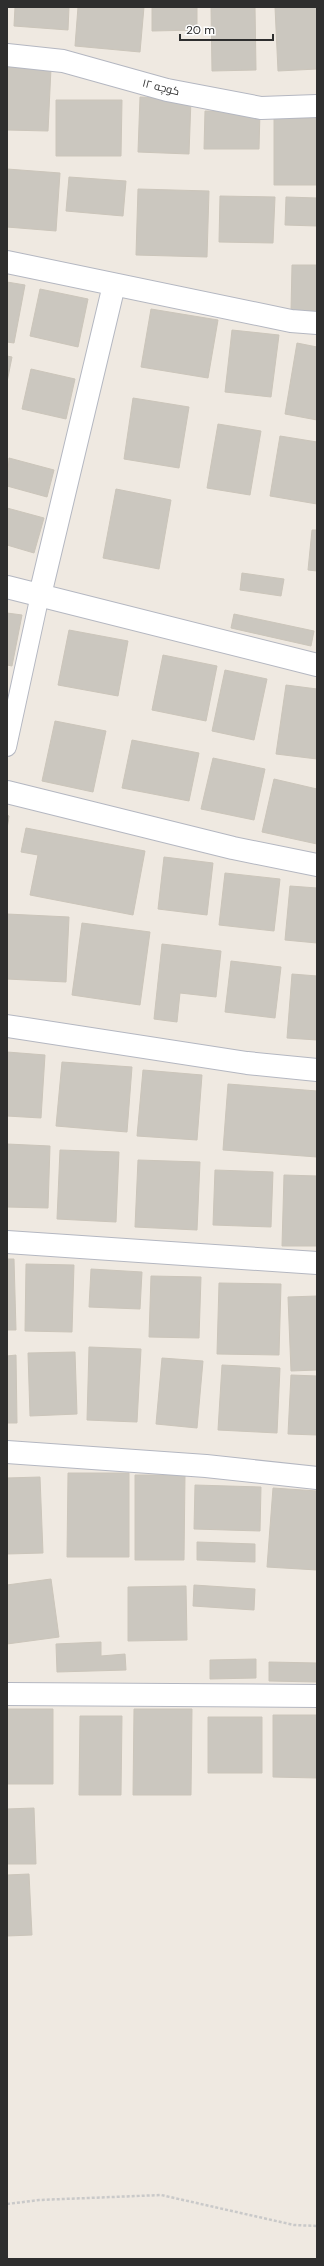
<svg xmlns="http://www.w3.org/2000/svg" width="324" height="2266" font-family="'DM Sans',Cairo,sans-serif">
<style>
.building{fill:#cbc7bf;stroke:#cbc5ba}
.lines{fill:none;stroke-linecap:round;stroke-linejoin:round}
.lane-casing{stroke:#b4b7c1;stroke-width:20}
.street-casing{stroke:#b4b7c1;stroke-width:24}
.path{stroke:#c9c9c9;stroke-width:2.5;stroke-dasharray:3 2;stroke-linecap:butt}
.lane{stroke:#fff;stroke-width:18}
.street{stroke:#fff;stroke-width:22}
.labels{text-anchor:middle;stroke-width:4;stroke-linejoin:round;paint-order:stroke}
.street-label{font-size:11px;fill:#2e2e2e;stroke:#fff}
</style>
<rect width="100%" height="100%" fill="#efe9e1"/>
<!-- building -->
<path class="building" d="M15,7H69L68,30L14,26Z
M78,7H144L140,52L75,46Z
M152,7H197V30L152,31Z
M211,7H255L256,70L212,71Z
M275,7H317V69L278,71Z
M7,67L51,68L48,131L7,130Z
M140,97L191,99L189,154L138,152Z
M56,100H122L121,156H56Z
M205,111H260L259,149H204Z
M274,118H317V185H274Z
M7,169L60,173L56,231L7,227Z
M69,177L126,181L123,216L66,211Z
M138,189L209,191L207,257L136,255Z
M220,196L275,197L273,243L219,242Z
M286,197L317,198V226L285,225Z
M292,265H317V311H291Z
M7,282L25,285L14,343L7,342Z
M40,289L88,299L78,347L30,336Z
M151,309L218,320L208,378L141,367Z
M232,330L279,335L271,397L225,392Z
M297,343L317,347V420L285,414Z
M7,356L12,357L7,382Z
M31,369L75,379L66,419L22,409Z
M133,398L189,407L179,468L124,459Z
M218,424L261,431L250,495L207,488Z
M280,436L317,442V504L270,496Z
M9,458L54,470L47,497L7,486Z
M116,489L171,500L159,569L103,558Z
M7,508L44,518L34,553L7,545Z
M312,530H317V571L308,570Z
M242,573L284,579L281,596L240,590Z
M7,613L22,615L12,666L7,665Z
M234,614L314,631L311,646L231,628Z
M69,630L128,641L118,696L58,685Z
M163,655L217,666L206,721L152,710Z
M225,670L267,679L254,740L212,731Z
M286,685L317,689V759L276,754Z
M55,721L106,731L93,792L42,781Z
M132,740L199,753L189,801L122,788Z
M213,758L265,769L254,820L201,809Z
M274,779L317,789V844L262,832Z
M7,815L9,816L7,829Z
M26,828L145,851L133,915L30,895L38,855L21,852Z
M164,857L213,863L207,915L158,909Z
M225,873L280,879L274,931L219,925Z
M290,886L317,888V943L285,940Z
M7,914L69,917L66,982L7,979Z
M82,923L150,932L140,1005L72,995Z
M162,944L221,951L216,997L180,993L177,1022L154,1019Z
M231,961L281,967L275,1018L225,1012Z
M292,974L317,976V1040L287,1038Z
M7,1052L45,1055L41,1118L7,1116Z
M62,1062L132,1067L127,1132L56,1126Z
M143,1070L202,1075L197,1140L137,1136Z
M228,1084L317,1091V1157L223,1150Z
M7,1144L50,1146L48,1208L7,1207Z
M60,1150L119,1152L116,1222L57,1219Z
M138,1160L200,1162L197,1230L135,1227Z
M215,1170L273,1172L271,1227L213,1225Z
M284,1175L317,1176V1246H282Z
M7,1259H14L16,1330H7Z
M26,1264L74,1265L72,1332L25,1331Z
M91,1269L142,1272L140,1309L89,1307Z
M151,1276L201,1277L199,1338L149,1337Z
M219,1283L281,1284L279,1355L217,1354Z
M317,1296V1370L291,1371L288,1297Z
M89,1347L141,1349L137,1422L87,1420Z
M75,1352L77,1414L30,1416L28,1353Z
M16,1355L17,1423H7V1356Z
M162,1358L203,1361L197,1428L156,1424Z
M222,1365L280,1368L277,1433L218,1430Z
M291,1375L317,1376V1435L288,1434Z
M68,1473H129V1557H67Z
M135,1475H185L184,1560H135Z
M40,1477L43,1553L7,1554V1478Z
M195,1485L261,1487L260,1531L194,1529Z
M273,1488L317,1491V1570L267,1567Z
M197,1542L255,1544V1562L197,1560Z
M51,1579L59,1637L7,1644V1585Z
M194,1585L255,1589L254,1610L193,1606Z
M186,1586L187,1640L128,1641V1587Z
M101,1642V1656L125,1654L126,1670L57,1672L56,1644Z
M256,1659V1678L210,1679V1660Z
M269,1662L317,1663V1682L269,1681Z
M7,1709H53V1784H7Z
M134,1709H192L191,1795H133Z
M273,1715H317V1778L273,1777Z
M80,1716H122L121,1795H79Z
M208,1717H262V1773H208Z
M34,1808L36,1864H7V1809Z
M29,1874L32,1935L7,1936V1875Z"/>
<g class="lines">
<defs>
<path id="lane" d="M7,747L40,595"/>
<path id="street" d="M7,55L63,61L167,90L261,108L317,106
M7,262L291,321L317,323
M7,587L317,665
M40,595L114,285
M7,792L233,848L317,865
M7,1026L247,1063L317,1070
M7,1242L317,1263
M7,1452L206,1466L317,1478
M7,1694L317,1696"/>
</defs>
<!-- lane casing -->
<use href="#lane" class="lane-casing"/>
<!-- street casing -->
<use href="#street" class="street-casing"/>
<!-- path -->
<path class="path" d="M7,2204L39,2200L161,2195L294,2225L317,2226"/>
<!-- lane -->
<use href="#lane" class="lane"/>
<!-- street -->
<use href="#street" class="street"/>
</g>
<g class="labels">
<!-- street labels -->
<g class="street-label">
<text transform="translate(161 87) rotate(14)" y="4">کوچه ۱۲</text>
</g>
</g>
<!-- border -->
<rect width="324" height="2266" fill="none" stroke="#2e2e2e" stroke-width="16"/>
<!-- scale -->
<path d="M180 34v6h93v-6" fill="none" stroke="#2e2e2e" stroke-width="2"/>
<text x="186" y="34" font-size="12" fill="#2e2e2e" stroke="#ffffff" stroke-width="3" paint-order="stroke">20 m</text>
</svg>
